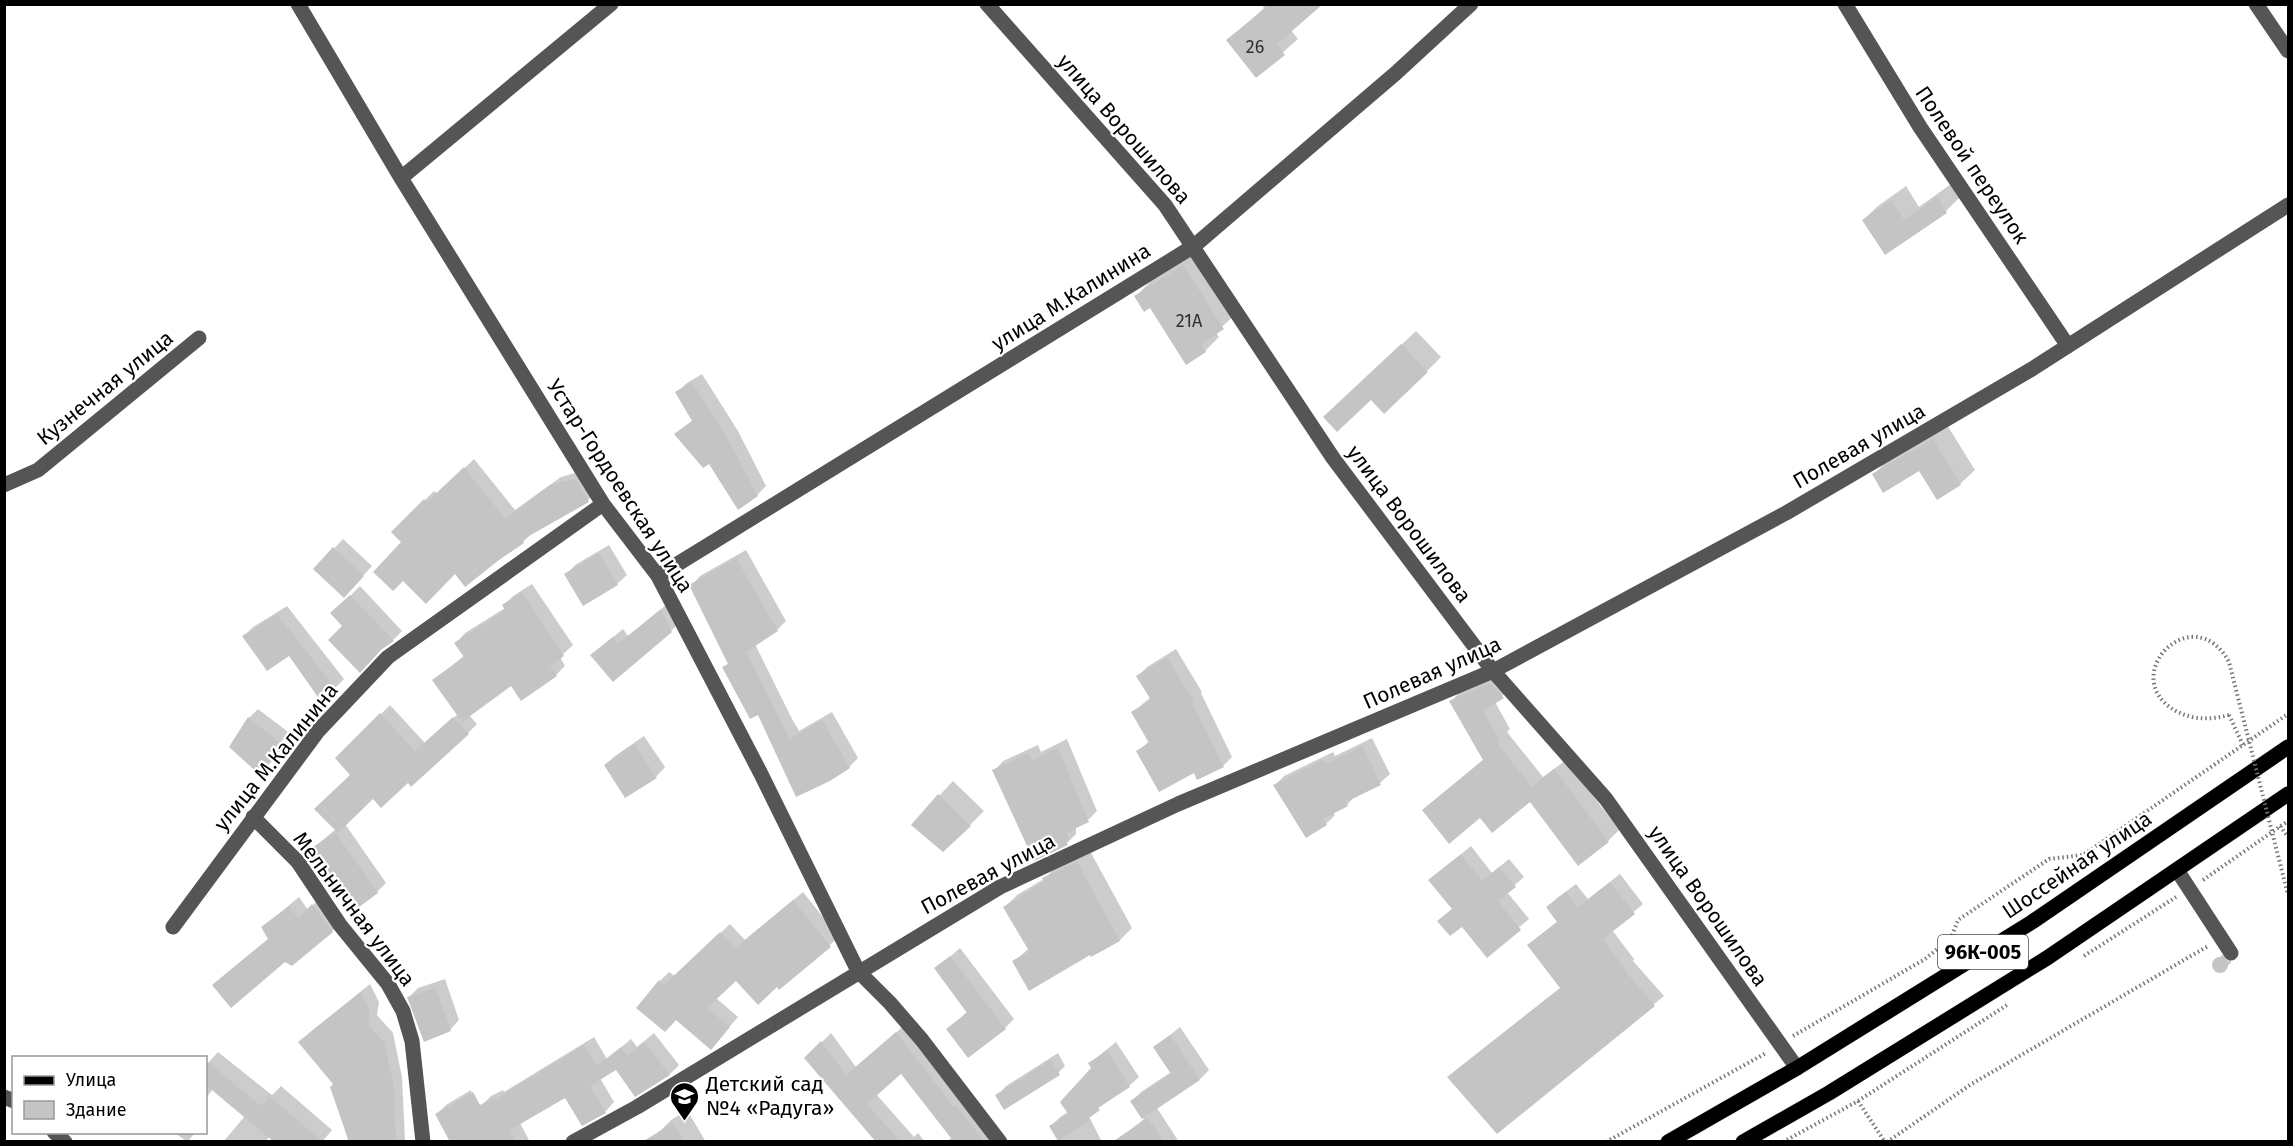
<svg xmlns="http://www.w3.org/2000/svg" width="2293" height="1146" font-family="'Fira Sans',sans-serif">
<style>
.shadow{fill:#0003}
.building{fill:#c4c4c4}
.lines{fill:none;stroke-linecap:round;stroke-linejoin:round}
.major-casing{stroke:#dbdbdb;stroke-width:16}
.path{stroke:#777;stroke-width:4;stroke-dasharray:1.5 3;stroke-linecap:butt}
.minor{stroke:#555;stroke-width:15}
.major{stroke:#000;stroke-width:15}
.path-bridge{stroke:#777;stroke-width:4;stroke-dasharray:1.5 3;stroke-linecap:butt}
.labels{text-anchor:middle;stroke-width:4.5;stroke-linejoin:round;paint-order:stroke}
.number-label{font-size:18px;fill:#313131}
.shield{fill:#fff;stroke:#4c4c4c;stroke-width:1.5}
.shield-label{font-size:20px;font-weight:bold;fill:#000}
.street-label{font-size:21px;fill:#000;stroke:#fff}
.poi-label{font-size:21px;fill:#000;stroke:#fff;text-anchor:start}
</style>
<rect width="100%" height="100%" fill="#fff"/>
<!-- shadow -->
<path class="shadow" d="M1261,4H1320L1291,30L1298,39L1256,76L1228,40L1264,8Z
M1951,184L1960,197L1946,211L1886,253L1863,220L1878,206L1906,186L1919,207Z
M1198,252L1237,313L1216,332L1219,337L1205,351L1136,296L1150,282Z
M1416,331L1441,357L1427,371L1371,397L1340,403Z
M702,374L738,431L766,486L757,495L709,462L676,434L693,420L677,392L687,383Z
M1947,425L1975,470L1960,484L1937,498L1919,469L1874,474L1888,460Z
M474,459L515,510L561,477L585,470L598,491L588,500L532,533L523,542L466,584L455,572L403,542L393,532L434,491L438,494Z
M343,539L372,566L344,596L315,569Z
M609,545L627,575L617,584L566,575L575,565Z
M746,550L786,621L777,630L755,644L791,717L799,731L832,712L858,758L849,767L829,780L758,713L724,667L729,663L691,586L700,576Z
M532,584L573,645L560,657L565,666L556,675L512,684L469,715L477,724L468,733L408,781L373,797L345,824L386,883L377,892L313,848L336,829L352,775L337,758L390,705L425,743L458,714L434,680L465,655L456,643L465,633L505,608L504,606L513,596Z
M360,586L402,631L393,640L345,626L342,604Z
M671,601L681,622L613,680L602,646L623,629L628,636Z
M287,606L344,679L335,688L289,654L244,636L253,627Z
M1176,649L1202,692L1201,693L1232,757L1223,766L1194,771L1138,752L1149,741L1133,712L1151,697L1138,676L1147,667Z
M1502,673L1514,686L1495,702L1510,729L1507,732L1543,777L1566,760L1619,830L1608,841L1530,800L1480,816L1424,810L1484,759L1451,701L1462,690Z
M258,709L288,732L280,744L283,747L270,763L231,746L249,718Z
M644,736L665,767L656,777L605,765L615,756Z
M1372,738L1390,774L1380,783L1356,795L1347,805L1333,812L1335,815L1326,824L1275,785L1284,776L1333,752L1335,756Z
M1067,739L1097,811L1088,820L1076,826V834L1067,843L1034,859L994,771L1003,761L1038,745L1041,752Z
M953,781L984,811L970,825L913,824Z
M1471,846L1492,873L1509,859L1524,877L1507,892L1529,919L1487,955L1462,924L1439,921L1453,908L1430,880Z
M1090,851L1132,928L1120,940L1092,955L1091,953L1014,962L1029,948L1005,907L1017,895L1044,879L1056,867Z
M1620,874L1643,904L1612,930L1634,959L1633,961L1664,996L1497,1132L1562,987L1529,945L1558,921L1548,907L1557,898L1576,884L1588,899Z
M803,892L839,937L780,988L777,985L736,979L716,998L738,1017L711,1048L660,981L669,972L675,976L730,924L745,940Z
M322,896L342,922L332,931L285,960L263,927L299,897L308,910Z
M960,948L1014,1019L1005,1028L948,1029L968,1011L936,969Z
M2225,953L2231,958V963L2220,972L2214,968L2213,962Z
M445,979L459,1020L450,1030L408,998L418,988Z
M370,984L379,1002L377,1015L393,1033L402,1077L405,1140L412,1142H350L335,1084L309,1033Z
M906,1024L1001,1142H947L952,1137L901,1072L876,1094L914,1137L918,1133L925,1142H878L806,1058L831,1033L856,1067Z
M1180,1027L1209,1070L1200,1079L1157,1108L1179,1142H1123L1121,1137L1144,1119L1132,1101L1141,1092L1171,1072L1155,1047Z
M654,1033L679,1065L670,1074L635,1095L616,1068L600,1078L614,1102L605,1112L566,1096L520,1123L530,1142H498L481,1106L491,1096L503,1090L504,1092L594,1037L607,1059L631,1039L637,1047Z
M1116,1042L1139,1077L1129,1086L1100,1105L1093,1068L1090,1063Z
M218,1052L272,1095L281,1086L332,1130L322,1142L271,1135L265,1142H223L245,1116L213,1089L206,1098V1065Z
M1058,1053L1065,1066L1055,1076L997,1096L1006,1086Z
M471,1090L482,1142L437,1114L446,1105Z
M1082,1103L1102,1142H1061L1051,1126L1060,1117Z
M687,1110L706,1142H663L658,1133L671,1120Z
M174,1132H196L187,1142Z"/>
<!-- building -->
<path class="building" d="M1271,4H1323L1277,44L1285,55L1256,78L1226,40Z
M1937,197L1947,213L1885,255L1862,220L1891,200L1904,220Z
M1183,265L1224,329L1201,344L1206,352L1186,365L1150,308L1144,312L1134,296Z
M1401,344L1428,372L1384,414L1371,400L1337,432L1323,417Z
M692,382L729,441L758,496L738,510L709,464L703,468L674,434L692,421L675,392Z
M1933,439L1961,485L1937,500L1919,471L1883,493L1872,474Z
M464,467L505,519L550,485L576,479L589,502L522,540L524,543L499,560L465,587L455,574L426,604L403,581L393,591L373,572L401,542L391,532L424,499L427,502Z
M333,547L364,576L344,598L313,569Z
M599,553L618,585L583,606L564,574Z
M736,558L778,631L746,652L783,726L790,739L822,720L850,768L830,781L796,797L758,715L750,719L722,667L728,664L689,585Z
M522,592L564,656L550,666L557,676L521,701L511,686L462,722L432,680L464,657L454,643L505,610L502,605Z
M350,595L394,641L381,650L360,673L328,640L342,626L330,613Z
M661,609L672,632L613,682L590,655L613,637L618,644Z
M277,614L336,689L320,700L289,656L267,671L242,636Z
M1167,657L1194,702L1192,703L1224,767L1197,780L1194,773L1159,792L1136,751L1149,743L1131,712L1151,700L1136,676Z
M1490,683L1504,698L1483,711L1500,741L1497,743L1532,787L1554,769L1609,842L1578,866L1530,802L1492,833L1480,818L1449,844L1422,810L1483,760L1449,701Z
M380,713L415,751L453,717L469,734L411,787L408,783L381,808L373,799L338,833L314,809L350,775L335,758Z
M248,717L279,742L272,754L275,757L260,775L229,747Z
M634,744L657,778L625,798L604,765Z
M1363,746L1381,785L1346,802L1348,806L1323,819L1327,825L1306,838L1273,785L1323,760L1326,764Z
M1058,748L1089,822L1066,833L1069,840L1066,842L1068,845L1034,861L992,770L1029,753L1032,760Z
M938,794L971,826L943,852L911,825Z
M335,832L378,893L355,910L312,848Z
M1461,854L1482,881L1499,867L1516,887L1498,901L1521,930L1487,958L1462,927L1450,936L1437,921L1452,909L1428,880Z
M1077,862L1120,941L1091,957L1090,955L1029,991L1012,961L1029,951L1003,907L1044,882L1042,878Z
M1610,882L1635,914L1603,939L1626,970L1625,971L1655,1006L1497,1134L1447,1077L1560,988L1527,945L1557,922L1546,907L1566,892L1578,907Z
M793,900L831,947L779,990L777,987L758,1005L736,981L707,1008L730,1027L711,1050L676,1020L665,1032L636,1008L659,980L664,985L720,932L735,948Z
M312,904L333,932L292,966L285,962L231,1008L212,985L268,939L261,927L289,906L298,918Z
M950,956L1006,1029L968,1058L946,1029L967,1013L934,968Z
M2212 965a8 8 0 1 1 16 0a8 8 0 1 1-16 0Z
M436,988L451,1031L424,1042L407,997Z
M361,992L370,1012L368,1025L384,1042L394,1087L396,1142H349L330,1087L333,1084L298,1042Z
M896,1032L954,1107L956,1105L985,1142H954L901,1074L867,1104L901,1142H876L804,1058L821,1041L846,1075Z
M1170,1035L1200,1080L1142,1119L1130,1101L1171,1074L1153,1047Z
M644,1042L670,1075L635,1097L616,1070L590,1086L606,1113L582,1126L565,1098L510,1130L516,1142H450L435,1114L473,1092L480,1105L493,1098L494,1100L584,1045L597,1066L621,1047L627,1056Z
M1107,1051L1130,1087L1098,1108L1100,1110L1089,1118L1090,1121L1058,1141L1049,1126L1068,1114L1060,1102L1091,1068L1088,1063Z
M1051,1060L1060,1075L1004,1110L995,1095Z
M206,1061L261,1106L269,1096L323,1142H274L206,1085Z
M1148,1118L1164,1142H1112Z
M673,1123L684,1142H642Z"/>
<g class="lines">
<defs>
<path id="major" d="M1668,1142L1797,1068L2032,922L2288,747
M1743,1142L1829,1093L2047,958L2288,794"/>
</defs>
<!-- major casing -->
<use href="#major" class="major-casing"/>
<!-- path -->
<path class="path" d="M2229,715L2243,745
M2280,826L2288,837
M2203,880L2288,821
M2084,956L2176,897
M1793,1036L1925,959L1951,938L1958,920L2049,859L2083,855L2288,714
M1858,1101L1885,1142
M1606,1142L1766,1053
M1783,1142L1858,1101L2007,1005
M1887,1142L1970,1085L2208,946"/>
<!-- minor -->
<path class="minor" d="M298,4L401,178L603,504L658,576L761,774L858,971L890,1003L922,1040L1000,1142
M987,4L1165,205L1333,458L1493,671L1606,799L1797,1068
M1845,4L1920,127L2068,346
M2256,4L2288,51
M401,178L611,4
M4,485L38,470L199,338
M658,576L1194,246L1396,73L1471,4
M253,817L298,862L340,925L388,984L403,1011L412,1041L423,1142
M2177,870L2231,953
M173,927L318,731L388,657L603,504
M4,1097L14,1101
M54,1132L65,1142
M573,1142L637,1107L1000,887L1178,804L1493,671L1786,513L2032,369L2288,205"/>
<!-- major -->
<use href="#major" class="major"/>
<!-- path-bridge -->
<path class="path-bridge" d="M2229,715C2210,720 2193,720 2176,711C2115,677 2193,596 2229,662L2288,895"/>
</g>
<!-- icons -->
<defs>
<symbol id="school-pin" viewBox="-11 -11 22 30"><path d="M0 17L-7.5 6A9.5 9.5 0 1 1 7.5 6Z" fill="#000" stroke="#fff"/><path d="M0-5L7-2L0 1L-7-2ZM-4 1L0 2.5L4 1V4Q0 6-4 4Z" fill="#fff"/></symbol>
</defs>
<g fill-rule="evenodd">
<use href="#school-pin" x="668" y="1080" width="33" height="45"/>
</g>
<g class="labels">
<!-- number labels -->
<g class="number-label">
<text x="1255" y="53">26</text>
<text x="1189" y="327">21А</text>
</g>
<!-- shield labels -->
<rect class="shield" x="1938" y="935" width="90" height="34" rx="4.5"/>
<g class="shield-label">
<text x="1983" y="959">96К-005</text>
</g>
<!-- street labels -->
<g class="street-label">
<text transform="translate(1124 129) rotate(49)" y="7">улица Ворошилова</text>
<text transform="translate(1972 165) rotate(56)" y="7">Полевой переулок</text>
<text transform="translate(1071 297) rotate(-32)" y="7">улица М.Калинина</text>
<text transform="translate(105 388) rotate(-39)" y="7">Кузнечная улица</text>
<text transform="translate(1859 446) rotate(-30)" y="7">Полевая улица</text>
<text transform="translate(620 486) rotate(57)" y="7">Устар-Гордоевская улица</text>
<text transform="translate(1409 524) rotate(53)" y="7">улица Ворошилова</text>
<text transform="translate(1432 673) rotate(-24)" y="7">Полевая улица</text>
<text transform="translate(276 757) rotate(-51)" y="7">улица М.Калинина</text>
<text transform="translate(2077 865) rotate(-34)" y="7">Шоссейная улица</text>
<text transform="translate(988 874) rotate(-28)" y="7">Полевая улица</text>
<text transform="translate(1708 906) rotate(55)" y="7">улица Ворошилова</text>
<text transform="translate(354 909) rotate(53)" y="7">Мельничная улица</text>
</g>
<!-- poi labels -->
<g class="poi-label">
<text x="706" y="1091">Детский сад<tspan x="706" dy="24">№4 «Радуга»</tspan></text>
</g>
</g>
<!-- border -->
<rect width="2293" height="1146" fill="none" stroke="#000000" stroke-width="12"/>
<!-- legend -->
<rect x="12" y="1056" width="195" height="78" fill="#ffffff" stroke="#999999" stroke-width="1.5"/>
<rect x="24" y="1076" width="30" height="9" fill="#000000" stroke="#999999" stroke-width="1.5"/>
<text x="66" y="1086" font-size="18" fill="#000000">Улица</text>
<rect x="24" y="1101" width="30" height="18" fill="#c4c4c4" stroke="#999999" stroke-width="1.5"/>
<text x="66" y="1116" font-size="18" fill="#000000">Здание</text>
</svg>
